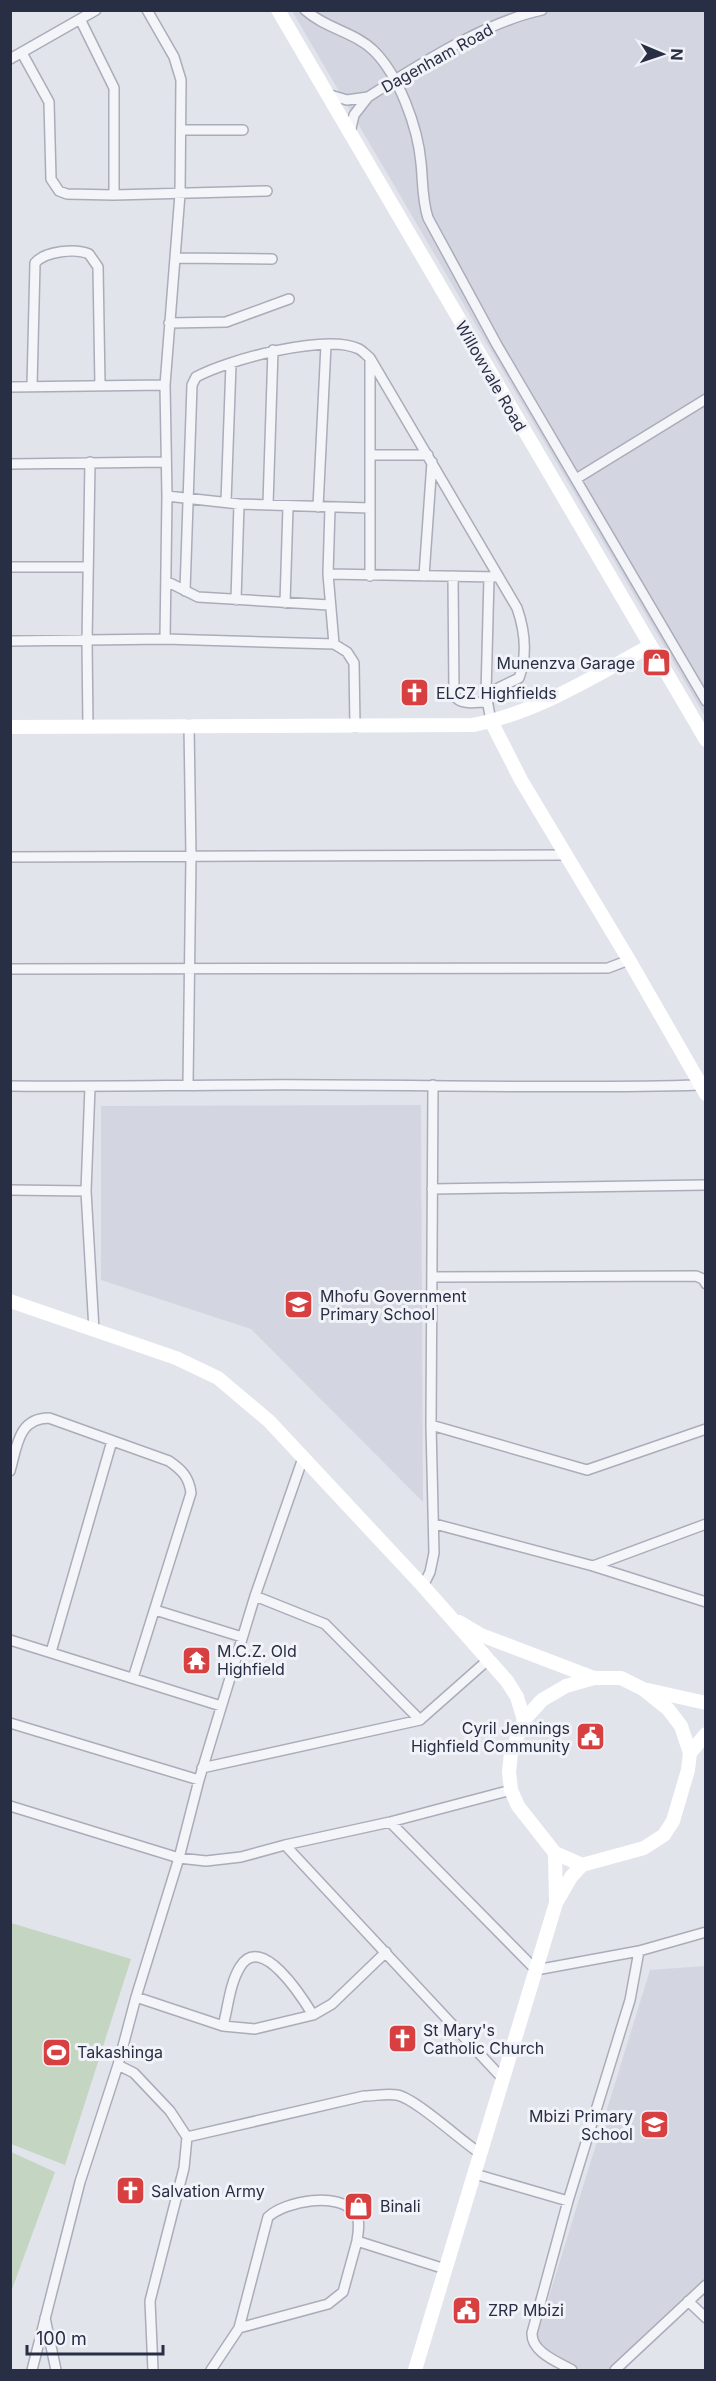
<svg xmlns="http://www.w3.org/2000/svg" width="716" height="2381" font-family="Inter,sans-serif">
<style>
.built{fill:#d3d6e0}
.green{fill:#c4d5c2}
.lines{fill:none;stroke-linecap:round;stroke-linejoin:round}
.street-casing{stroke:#aaadb9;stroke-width:12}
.street{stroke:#f4f5f9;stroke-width:9}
.secondary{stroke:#fff;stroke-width:14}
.labels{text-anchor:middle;stroke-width:6;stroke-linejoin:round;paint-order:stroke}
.street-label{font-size:16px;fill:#282e44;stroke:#f1f3f8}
.poi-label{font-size:16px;fill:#282e44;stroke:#f1f3f8;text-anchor:start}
</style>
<rect width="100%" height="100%" fill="#e1e4eb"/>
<!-- built -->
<path class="built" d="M292,11H705V716Z
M421,1105L423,1502L251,1329L101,1280V1106Z
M705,1966V2280L613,2370H581L534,2345L650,1970Z"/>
<!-- green -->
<path class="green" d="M11,1923L131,1959L65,2165L11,2144Z
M11,2152L55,2172L11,2292Z"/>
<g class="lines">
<defs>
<path id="street" d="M147,10L174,57L181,80L180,194L165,385L167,496L165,639
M305,10C325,28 354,32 373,50C399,75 418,128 421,163C423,182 422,200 428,218L497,345L706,701
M80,19L114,88V195
M22,53L49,102L51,179L59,191L67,194L114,195L267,191
M10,59L96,10
M327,94L347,100L368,97
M181,130H243
M350,133L354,115L368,97C417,66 485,22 542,10
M175,258L272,259
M169,323L226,322L289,299
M32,386L35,263C45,251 76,248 89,254L98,267L100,386
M10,387L165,385
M370,455H428
M10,464L165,462
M576,479L706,399
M167,496L239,504L370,508
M226,502L231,364
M268,504L273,350
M318,507L326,345
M330,508L328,574L334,644
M10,567H88
M328,574L498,577
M370,576V361
M424,576L432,462
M453,576L454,695C461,706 475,702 486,702
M489,577L486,694L491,721
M166,581L198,597L329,605
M185,591L192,385L196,377C227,360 326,333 359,349C363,351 366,355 370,358L517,608C525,631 528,654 519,678L486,694
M236,600L239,504
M285,603L288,507
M10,641L165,639L334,644L347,652L354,663L355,727
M88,727L87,642L90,462
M10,857L565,855
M10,969L608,968L629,960
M188,1084L191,856L189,725
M10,1086C115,1087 219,1084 324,1085C449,1085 574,1089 700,1085
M90,1087L86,1191L94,1330
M432,1189L706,1185
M10,1190L86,1191
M432,1277L696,1276L703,1279L706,1284
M431,1425L587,1470L706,1429
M10,1471C17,1447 18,1418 49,1418L169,1461C182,1470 189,1477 191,1493L133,1678
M435,1524L593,1566L706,1602
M593,1566L706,1524
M423,1586L430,1572L434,1553L431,1425L433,1085
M255,1596L325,1624L420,1720
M155,1610L242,1637
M10,1640L221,1706
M51,1652L112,1441
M10,1723L199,1780
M202,1768L420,1720L489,1659
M10,1806L179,1858L206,1861L241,1857L285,1845L390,1822L511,1790
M390,1822L536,1970L639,1951L706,1932
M285,1845L503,2079
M136,1997L223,2026L255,2029L313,2015L332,2004L386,1952
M223,2026C228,2007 230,1983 240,1967C261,1932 302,1997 313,2015
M118,2065L134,2073L170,2111L187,2137L184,2168L150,2301L153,2370
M187,2137L364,2096C375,2096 387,2093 397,2095C415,2098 461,2141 481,2154
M475,2174L568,2201
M688,2301L706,2318
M45,2318L56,2370
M239,2328L328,2304L343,2292L357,2241L445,2269
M32,2370L80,2182L118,2065L136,1997L179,1858L199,1780L255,1596L303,1458
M211,2370L239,2328L268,2217C285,2201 339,2191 355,2213C361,2220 358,2232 357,2241
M572,2370C558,2362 531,2352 532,2333L568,2201L630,2000L639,1951
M615,2370L706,2285"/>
</defs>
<!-- street casing -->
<use href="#street" class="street-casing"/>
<!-- street -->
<use href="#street" class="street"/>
<!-- secondary -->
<path class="secondary" d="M278,10L706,740
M491,721L521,780L629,960L706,1094
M10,727L473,725C537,713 594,676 650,646
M10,1301L176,1358L218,1378L269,1421L423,1586L507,1681L517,1697L524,1720L511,1753L509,1772L511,1790L518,1806L555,1853L582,1865L644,1848L664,1835L673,1821L688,1770L690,1753L681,1726L668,1709L643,1689L621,1678H594L566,1686L542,1700L524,1720
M459,1622L481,1635L594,1678
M648,1690L706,1703
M690,1753L706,1734
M555,1853L556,1901
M415,2370L556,1903L571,1877L582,1865"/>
</g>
<!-- icons -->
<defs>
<symbol id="shop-square" viewBox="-11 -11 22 22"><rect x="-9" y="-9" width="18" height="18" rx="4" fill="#d73f40" stroke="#f1f3f8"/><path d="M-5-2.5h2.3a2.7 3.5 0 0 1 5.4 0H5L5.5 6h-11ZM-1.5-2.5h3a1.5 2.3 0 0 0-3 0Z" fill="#fff"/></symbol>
<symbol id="church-square" viewBox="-11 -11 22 22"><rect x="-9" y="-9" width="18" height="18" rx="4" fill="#d73f40" stroke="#f1f3f8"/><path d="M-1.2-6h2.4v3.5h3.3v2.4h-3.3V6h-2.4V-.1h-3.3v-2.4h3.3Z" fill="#fff"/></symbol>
<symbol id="school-square" viewBox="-11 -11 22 22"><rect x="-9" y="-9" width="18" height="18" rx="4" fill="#d73f40" stroke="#f1f3f8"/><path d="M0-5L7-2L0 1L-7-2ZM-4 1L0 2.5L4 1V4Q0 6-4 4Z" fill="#fff"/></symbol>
<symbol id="temple-square" viewBox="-11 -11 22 22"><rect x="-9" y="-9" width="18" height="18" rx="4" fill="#d73f40" stroke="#f1f3f8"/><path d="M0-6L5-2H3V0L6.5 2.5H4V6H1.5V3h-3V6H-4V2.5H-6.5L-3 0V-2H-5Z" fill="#fff"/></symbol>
<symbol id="civic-square" viewBox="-11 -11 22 22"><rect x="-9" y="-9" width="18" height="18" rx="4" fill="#d73f40" stroke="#f1f3f8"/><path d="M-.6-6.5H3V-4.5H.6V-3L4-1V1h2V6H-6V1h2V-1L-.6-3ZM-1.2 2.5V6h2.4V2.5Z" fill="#fff"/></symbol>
<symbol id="stadium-square" viewBox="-11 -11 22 22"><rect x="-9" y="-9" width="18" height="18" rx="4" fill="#d73f40" stroke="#f1f3f8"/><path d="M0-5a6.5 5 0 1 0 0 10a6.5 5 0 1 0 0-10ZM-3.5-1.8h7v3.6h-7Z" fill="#fff"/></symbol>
</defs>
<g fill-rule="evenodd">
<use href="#shop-square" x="640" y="646" width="33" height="33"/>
<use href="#church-square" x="398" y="676" width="33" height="33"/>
<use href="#school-square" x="282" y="1288" width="33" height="33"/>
<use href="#temple-square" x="180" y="1644" width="33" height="33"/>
<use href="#civic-square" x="574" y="1720" width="33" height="33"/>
<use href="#church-square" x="386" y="2022" width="33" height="33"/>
<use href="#stadium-square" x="40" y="2036" width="33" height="33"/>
<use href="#school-square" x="638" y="2108" width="33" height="33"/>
<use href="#church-square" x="114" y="2174" width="33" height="33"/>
<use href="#shop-square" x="342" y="2190" width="33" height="33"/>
<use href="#civic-square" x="450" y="2294" width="33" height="33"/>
</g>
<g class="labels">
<!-- street labels -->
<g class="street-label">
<text transform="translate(437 58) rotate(-29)" y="6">Dagenham Road</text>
<text transform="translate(491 376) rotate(60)" y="6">Willowvale Road</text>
</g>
<!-- poi labels -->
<g class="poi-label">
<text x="635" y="669" text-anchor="end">Munenzva Garage</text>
<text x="436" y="699">ELCZ Highfields</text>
<text x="320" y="1302">Mhofu Government<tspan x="320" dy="18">Primary School</tspan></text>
<text x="217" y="1657">M.C.Z. Old<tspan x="217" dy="18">Highfield</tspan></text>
<text x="570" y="1734" text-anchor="end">Cyril Jennings<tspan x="570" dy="18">Highfield Community</tspan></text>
<text x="423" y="2036">St Mary's<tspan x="423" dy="18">Catholic Church</tspan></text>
<text x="77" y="2058">Takashinga</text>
<text x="633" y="2122" text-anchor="end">Mbizi Primary<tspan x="633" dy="18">School</tspan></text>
<text x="151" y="2197">Salvation Army</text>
<text x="380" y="2212">Binali</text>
<text x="488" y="2316">ZRP Mbizi</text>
</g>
</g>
<!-- border -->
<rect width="716" height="2381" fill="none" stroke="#282e44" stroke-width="24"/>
<!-- north arrow -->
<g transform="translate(662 54) rotate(92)" stroke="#f1f3f8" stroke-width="4.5" paint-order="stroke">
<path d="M0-4.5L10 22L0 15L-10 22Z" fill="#282e44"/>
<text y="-9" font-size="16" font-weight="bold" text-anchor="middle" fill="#282e44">N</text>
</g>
<!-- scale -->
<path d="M27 2345v9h136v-9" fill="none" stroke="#282e44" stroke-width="3"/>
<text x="36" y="2345" font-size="18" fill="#282e44" stroke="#f1f3f8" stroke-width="4.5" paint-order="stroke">100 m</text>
</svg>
